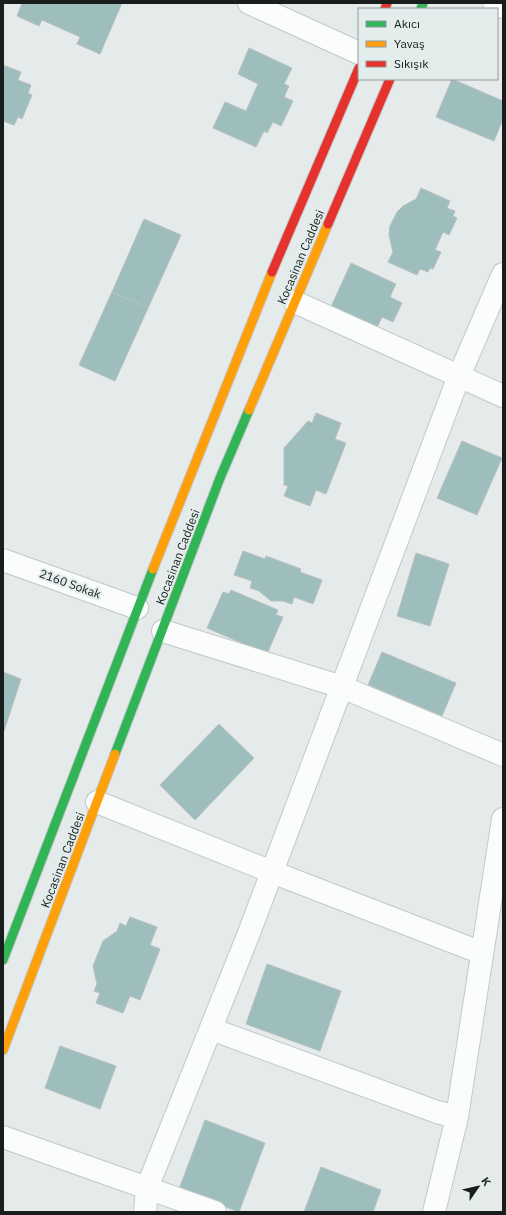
<svg xmlns="http://www.w3.org/2000/svg" width="506" height="1215" font-family="'IBM Plex Sans',sans-serif">
<style>
.building{fill:#9dbebd;stroke:#bbbfbf}
.lines{fill:none;stroke-linecap:round;stroke-linejoin:round}
.street-casing{stroke:#c4c8c8;stroke-width:24}
.fast-casing{stroke:#c4c8c8;stroke-width:11}
.slow-casing{stroke:#c4c8c8;stroke-width:11}
.jam-casing{stroke:#c4c8c8;stroke-width:11}
.street{stroke:#fbfcfc;stroke-width:22}
.fast{stroke:#30b455;stroke-width:9}
.slow{stroke:#ff9f0a;stroke-width:9}
.jam{stroke:#e5322d;stroke-width:9}
.labels{text-anchor:middle;stroke-width:4;stroke-linejoin:round;paint-order:stroke}
.street-label{font-size:12px;fill:#191d1d;stroke:#e2edec}
</style>
<rect width="100%" height="100%" fill="#e5eaea"/>
<!-- building -->
<path class="building" d="M22,3H122L100,54L77,44L80,37L42,20L39,26L17,16Z
M249,48L292,68L284,84L289,86L284,97L293,101L281,126L273,122L267,133L264,131L256,147L213,128L225,102L246,111L258,84L238,74Z
M3,65L21,72L18,80L31,85L28,93L32,95L22,119L18,117L14,125L3,121Z
M452,79L503,101V119L494,141L436,117Z
M421,188L450,201L447,208L455,211L453,216L457,218L449,235L443,232L435,250L441,252L433,269L430,268L428,272L420,269L417,275L388,262L393,252L389,235L390,226L397,212L403,206L416,199Z
M144,219L181,235L148,308L112,292Z
M351,263L396,284L390,297L402,303L393,322L382,317L376,330L330,309Z
M112,292L148,308L115,381L79,365Z
M316,413L341,423L335,439L346,443L326,494L316,490L310,506L284,496L288,486L284,485V448L308,421L312,423Z
M462,441L502,458L477,515L437,498Z
M243,551L265,559L266,556L301,569L300,572L322,580L313,604L294,597L292,604L283,601H271L259,591L250,588L252,581L234,575Z
M416,553L449,564L430,626L397,616Z
M231,590L278,610L276,615L283,617L267,654L207,628L223,592L229,594Z
M382,652L456,683L442,716L368,685Z
M3,672L21,679L4,731H3Z
M219,724L254,758L195,820L160,785Z
M130,917L157,927L150,945L160,949L140,1000L130,996L123,1013L96,1003L100,993L94,991L97,984L93,966L103,941L117,931L120,923L126,926Z
M267,964L341,991L320,1051L246,1024Z
M60,1046L116,1066L100,1109L45,1088Z
M205,1120L265,1143L239,1212L179,1189Z
M321,1167L381,1190L373,1212H304Z"/>
<g class="lines">
<defs>
<path id="street" d="M249,3L359,53
M494,3L503,7
M295,302L503,396
M3,560L137,608
M163,631L342,687L503,755
M97,802L272,872L482,953
M211,1029L437,1112L457,1117L434,1212
M457,1117L503,819
M3,1137L215,1212
M145,1212L147,1188L249,933L459,376L503,274"/>
<path id="fast" d="M421,9L423,3
M115,754L220,478L249,410
M3,960L153,569"/>
<path id="slow" d="M249,410L328,224
M153,569L272,272
M3,1050L115,754"/>
<path id="jam" d="M385,9L387,3
M328,224L390,79
M272,272L359,68"/>
</defs>
<!-- street casing -->
<use href="#street" class="street-casing"/>
<!-- fast casing -->
<use href="#fast" class="fast-casing"/>
<!-- slow casing -->
<use href="#slow" class="slow-casing"/>
<!-- jam casing -->
<use href="#jam" class="jam-casing"/>
<!-- street -->
<use href="#street" class="street"/>
<!-- fast -->
<use href="#fast" class="fast"/>
<!-- slow -->
<use href="#slow" class="slow"/>
<!-- jam -->
<use href="#jam" class="jam"/>
</g>
<g class="labels">
<!-- street labels -->
<g class="street-label">
<text transform="translate(301 257) rotate(-67)" y="4">Kocasinan Caddesi</text>
<text transform="translate(178 557) rotate(-69)" y="4">Kocasinan Caddesi</text>
<text transform="translate(70 584) rotate(20)" y="4">2160 Sokak</text>
<text transform="translate(63 860) rotate(-69)" y="4">Kocasinan Caddesi</text>
</g>
</g>
<!-- border -->
<rect width="506" height="1215" fill="none" stroke="#191d1d" stroke-width="8"/>
<!-- legend -->
<rect x="358" y="8" width="140" height="72" fill="#e2edec" stroke="#929a99"/>
<rect x="366" y="21" width="20" height="6" fill="#30b455" stroke="#929a99"/>
<text x="394" y="28" font-size="12" fill="#191d1d">Akıcı</text>
<rect x="366" y="41" width="20" height="6" fill="#ff9f0a" stroke="#929a99"/>
<text x="394" y="48" font-size="12" fill="#191d1d">Yavaş</text>
<rect x="366" y="61" width="20" height="6" fill="#e5322d" stroke="#929a99"/>
<text x="394" y="68" font-size="12" fill="#191d1d">Sıkışık</text>
<!-- north arrow -->
<g transform="translate(478 1187) rotate(56)" stroke="#e2edec" stroke-width="3" paint-order="stroke">
<path d="M0-3L7 15L0 10L-7 15Z" fill="#191d1d"/>
<text y="-6" font-size="11" font-weight="bold" text-anchor="middle" fill="#191d1d">K</text>
</g>
</svg>
